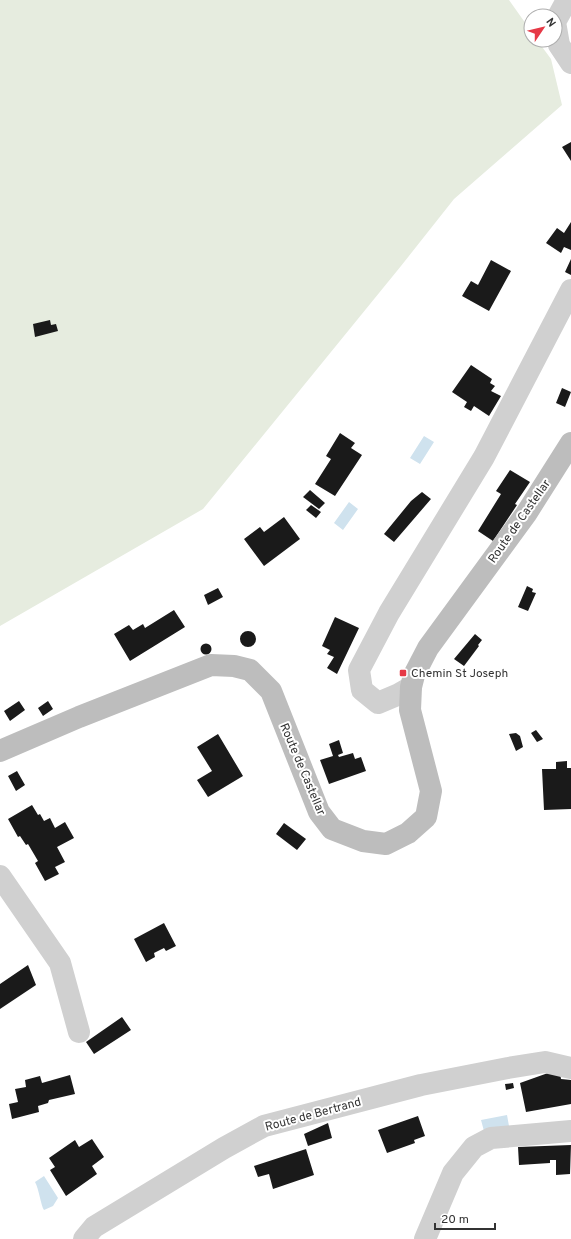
<svg xmlns="http://www.w3.org/2000/svg" width="571" height="1239" font-family="Overpass,sans-serif">
<style>
.green{fill:#e6ecdf}
.water{fill:#cfe2ee}
.building{fill:#1a1a1a}
.lines{fill:none;stroke-linecap:round;stroke-linejoin:round}
.street{stroke:#d0d0d0;stroke-width:22}
.secondary{stroke:#bdbdbd;stroke-width:22}
.poi-dot{fill:#e63946;stroke:#fff;stroke-width:1.5}
.labels{text-anchor:middle;stroke-width:4;stroke-linejoin:round;paint-order:stroke}
.street-label{font-size:12px;fill:#333;stroke:#fff}
.poi-label{font-size:12px;fill:#333;stroke:#fff;text-anchor:start}
</style>
<rect width="100%" height="100%" fill="#fff"/>
<!-- green -->
<path class="green" d="M0,0H509L531,31V40H537L551,59L562,105L454,199L401,266L203,509L0,626Z"/>
<!-- water -->
<path class="water" d="M424,436L434,442L420,464L410,458Z
M349,502L358,509L343,530L334,523Z
M507,1115L509,1126L484,1131L481,1120Z
M44,1176L58,1198L53,1206L44,1210C41,1206 39,1189 35,1182Z"/>
<!-- building -->
<path class="building" d="M571,142V161L562,147Z
M571,222V250L564,247L561,253L546,243L557,228L564,233Z
M571,259V275L565,272Z
M491,260L511,271L489,311L462,296L471,281L478,285Z
M50,320L51,325L56,324L58,331L35,337L33,324Z
M471,365L492,379L490,383L495,386L491,391L501,396L489,416L474,406L471,411L464,407L467,402L452,392Z
M562,388L571,392L565,407L556,403Z
M340,433L355,443L351,448L362,455L335,496L315,484L331,459L326,456Z
M510,470L530,482L515,504L517,505L493,541L478,531L501,494L496,491Z
M310,490L325,503L319,509L303,497Z
M422,492L431,499L394,542L384,534L411,501Z
M311,505L321,512L316,518L306,510Z
M284,517L300,539L264,566L244,539L260,527L264,532Z
M527,586L533,589L532,592L536,593L528,611L518,607Z
M218,588L223,597L208,605L204,595Z
M174,610L185,627L130,661L114,634L129,625L133,630L143,624L145,628Z
M335,617L359,628L337,674L327,668L334,657L327,654L330,650L322,646Z
M240 639a8 8 0 1 1 16 0a8 8 0 1 1-16 0Z
M475,634L482,640L478,645L479,646L464,666L454,659Z
M200.5 649a5.5 5.5 0 1 1 11 0a5.5 5.5 0 1 1-11 0Z
M19,701L25,710L10,721L4,711Z
M48,701L53,709L43,716L38,708Z
M536,730L543,739L537,742L531,733Z
M516,733L520,736L523,747L516,751L509,734Z
M218,734L243,776L208,797L197,780L212,771L197,747Z
M339,740L343,753L338,755L339,757L353,753L355,759L361,757L366,771L329,784L320,760L333,756L329,744Z
M567,761V768H571V809L544,810L542,769H556V762Z
M17,771L25,785L16,791L8,776Z
M32,805L38,815L40,814L44,821L50,818L55,828L65,822L74,838L57,847L65,862L55,867L59,874L45,881L35,863L38,861L28,844L26,845L20,836L18,837L8,819Z
M284,823L306,839L297,850L276,834Z
M164,923L176,946L166,951L164,948L154,953L155,957L146,962L134,939Z
M28,965L36,985L0,1009V984Z
M122,1017L131,1030L94,1054L86,1042Z
M548,1073H560L561,1079L571,1080V1104L526,1112L520,1083Z
M70,1075L75,1094L49,1100L48,1103L38,1106L39,1112L12,1119L9,1104L18,1102L15,1089L26,1087L25,1080L40,1076L42,1083Z
M513,1083L514,1088L506,1090L505,1084Z
M418,1116L425,1136L414,1140L415,1143L387,1153L378,1130Z
M328,1123L332,1138L308,1146L304,1134Z
M92,1139L104,1157L92,1166L97,1174L66,1196L50,1170L55,1167L49,1158L75,1140L79,1147Z
M571,1145L570,1174L556,1175V1160H550V1163L519,1165L518,1147Z
M306,1149L314,1175L273,1189L269,1174L258,1177L254,1166Z"/>
<g class="lines">
<!-- street -->
<path class="street" d="M567,0L555,22L559,45L571,63
M411,687L397,695L378,703L362,690L359,670L389,613L484,457L571,290
M0,876L60,963L79,1032
M84,1239L94,1227L224,1148L264,1126L421,1085L508,1068L545,1062L571,1068
M425,1239L453,1173L474,1147L491,1138L571,1131"/>
<!-- secondary -->
<path class="secondary" d="M0,751L79,717L211,665L234,666L250,670L271,691L319,812L332,829L363,841L386,844L408,833L426,817L431,791L410,710L411,687L414,675L428,648L526,514L571,443"/>
</g>
<!-- markers -->
<rect class="poi-dot" x="399" y="669" width="8" height="8" rx="2"/>
<g class="labels">
<!-- street labels -->
<g class="street-label">
<text transform="translate(519 521) rotate(-55)" y="4">Route de Castellar</text>
<text transform="translate(303 769) rotate(67)" y="4">Route de Castellar</text>
<text transform="translate(313 1114) rotate(-15)" y="4">Route de Bertrand</text>
</g>
<!-- poi labels -->
<g class="poi-label">
<text x="411" y="677">Chemin St Joseph</text>
</g>
</g>
<!-- north arrow -->
<g transform="translate(543 28) rotate(55)"><circle r="19" fill="#ffffff" stroke="#adadad"/>
<path d="M0-3L7 15L0 10L-7 15Z" fill="#e63946"/>
<text y="-6" font-size="11" font-weight="bold" text-anchor="middle" fill="#333333">N</text>
</g>
<!-- scale -->
<path d="M435 1223v6h60v-6" fill="none" stroke="#333333" stroke-width="2"/>
<text x="441" y="1223" font-size="12" fill="#333333" stroke="#ffffff" stroke-width="3" paint-order="stroke">20 m</text>
</svg>
